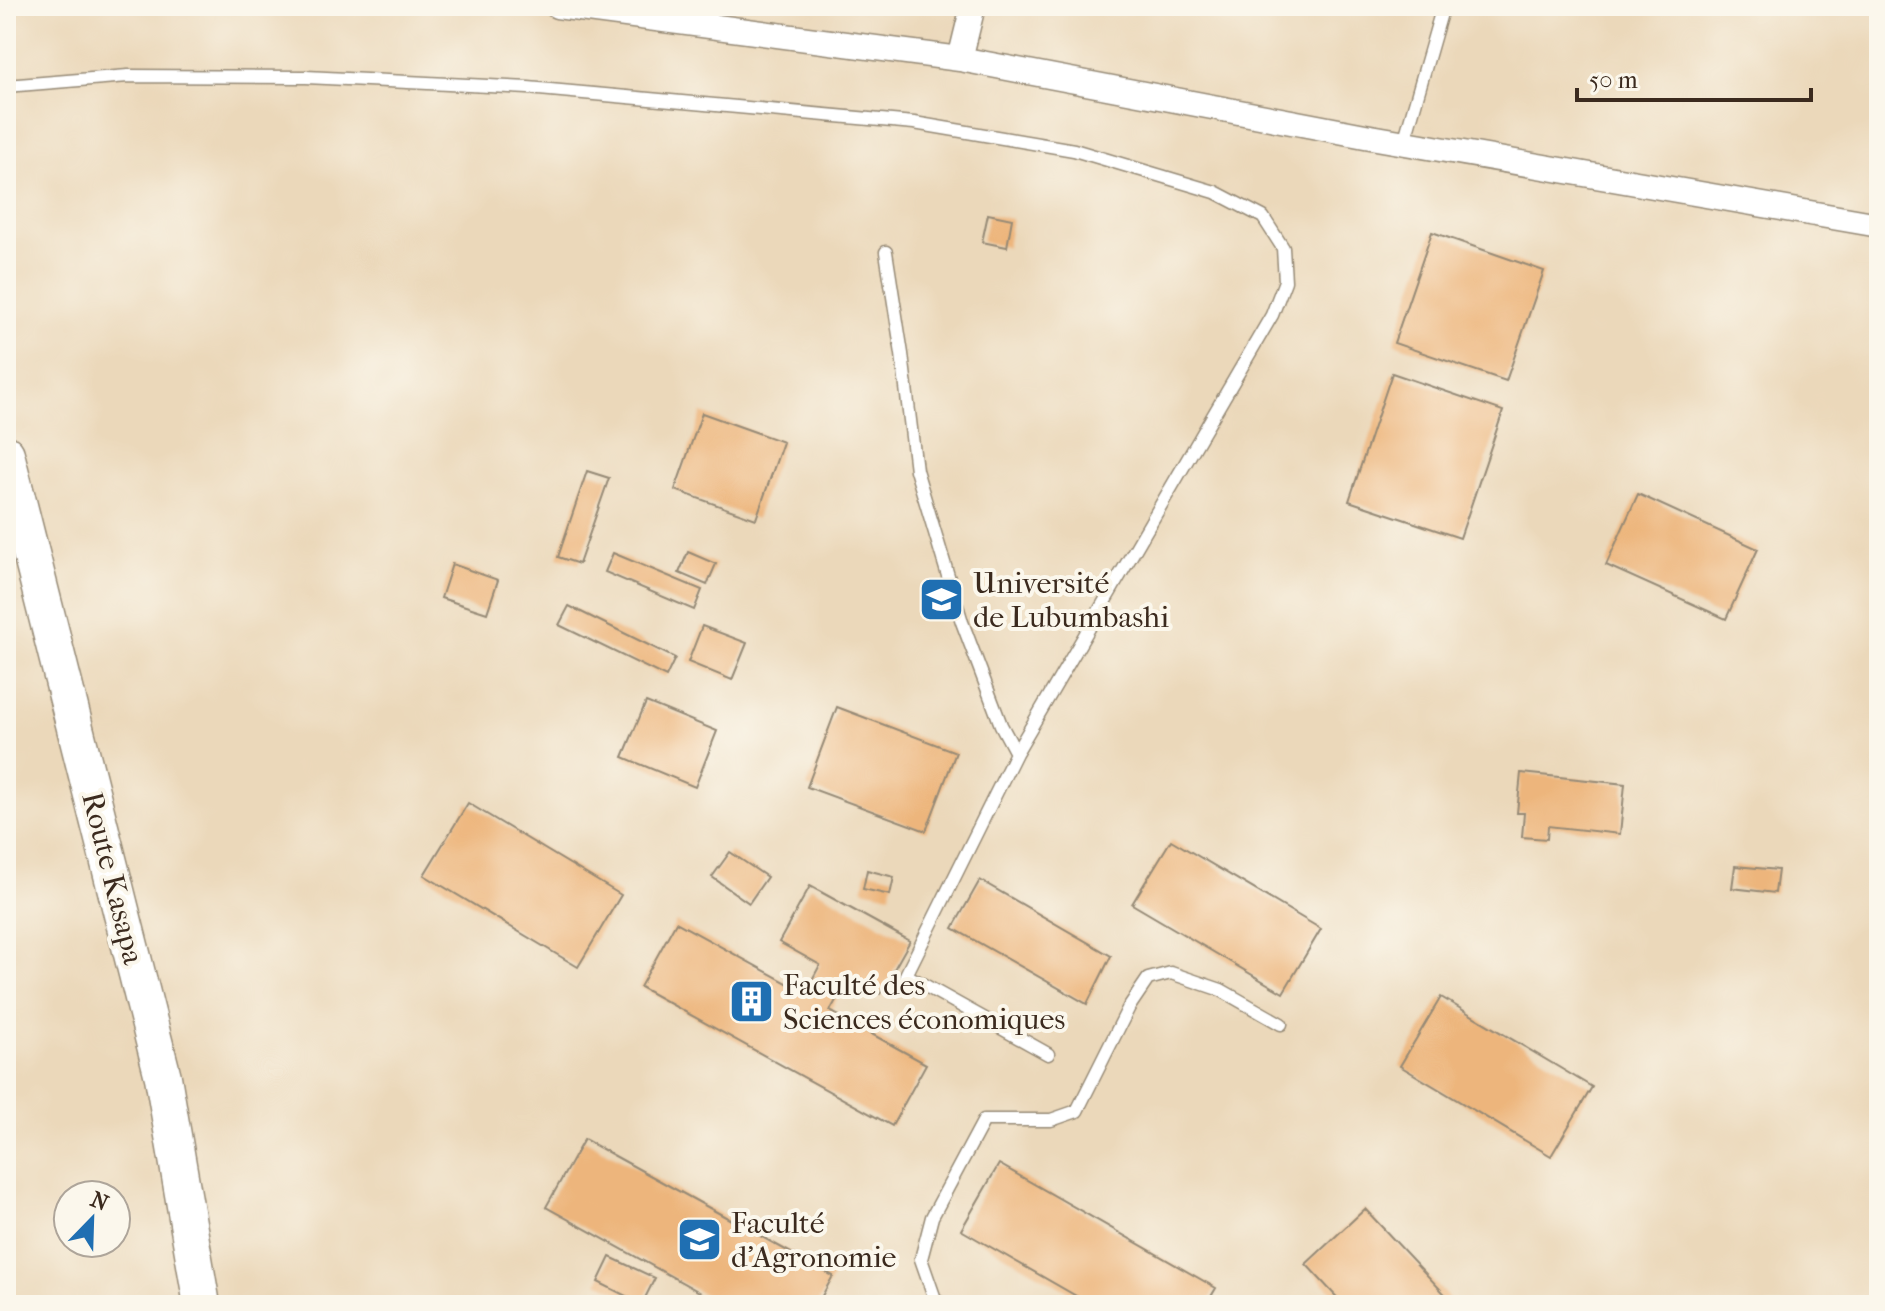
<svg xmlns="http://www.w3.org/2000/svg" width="1885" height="1311" font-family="'IM FELL French Canon',serif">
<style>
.built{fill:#ebd8ba;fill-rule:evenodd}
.building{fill:#edb57b}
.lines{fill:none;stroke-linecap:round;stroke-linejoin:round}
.service-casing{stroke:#968a76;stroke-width:15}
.minor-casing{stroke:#968a76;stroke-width:27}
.secondary-casing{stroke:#968a76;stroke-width:39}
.service{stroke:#fff;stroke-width:12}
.minor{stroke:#fff;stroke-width:24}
.secondary{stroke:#fff;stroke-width:36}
.labels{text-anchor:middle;stroke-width:8;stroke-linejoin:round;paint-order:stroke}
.poi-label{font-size:30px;fill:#3b2a1e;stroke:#fbf7ec;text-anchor:start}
.street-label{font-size:30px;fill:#3b2a1e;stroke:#fbf7ec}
</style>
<rect width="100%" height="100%" fill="#fbf7ec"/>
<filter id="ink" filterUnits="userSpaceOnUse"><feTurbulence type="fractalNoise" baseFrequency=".0125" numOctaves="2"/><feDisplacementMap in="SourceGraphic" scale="16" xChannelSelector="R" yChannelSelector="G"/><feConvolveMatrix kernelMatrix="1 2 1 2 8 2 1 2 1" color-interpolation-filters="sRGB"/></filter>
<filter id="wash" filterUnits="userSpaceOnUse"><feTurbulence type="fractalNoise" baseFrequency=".006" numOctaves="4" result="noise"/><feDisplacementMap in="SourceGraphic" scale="32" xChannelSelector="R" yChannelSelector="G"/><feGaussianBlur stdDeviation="1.8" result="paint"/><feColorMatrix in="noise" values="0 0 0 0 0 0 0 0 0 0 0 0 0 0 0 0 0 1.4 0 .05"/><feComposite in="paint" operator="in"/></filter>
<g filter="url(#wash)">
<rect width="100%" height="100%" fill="#f0e9cf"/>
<!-- built -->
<path class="built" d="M6,6H1879V1305H6ZM68,1195H116V1243H68Z"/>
<g id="blocks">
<!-- building -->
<path class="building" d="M988,214L1012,219L1007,247L982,242Z
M1432,232L1544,271L1506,381L1394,343Z
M1392,373L1503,411L1460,538L1349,501Z
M702,413L783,442L756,519L675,490Z
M587,471L609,478L579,564L558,557Z
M1638,494L1758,549L1726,619L1606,565Z
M688,552L716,564L707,585L679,573Z
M613,553L702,590L694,610L605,572Z
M452,564L498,580L487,613L441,598Z
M569,606L675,658L666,677L559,625Z
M702,626L747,643L732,680L688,662Z
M646,702L717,731L695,787L623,757Z
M837,707L956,752L926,831L807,787Z
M1521,773L1625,784L1620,834L1548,826L1547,839L1522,837L1524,813H1517Z
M468,803L621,895L578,967L424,875Z
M1171,840L1321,929L1283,993L1132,904Z
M730,852L767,877L749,903L712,877Z
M1735,866L1778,870L1775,893L1732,888Z
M867,870L894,877L890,895L863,889Z
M980,880L1111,956L1087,1004L953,928Z
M810,886L910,941L880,994L849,977L830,1011L926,1064L892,1126L640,987L676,922L805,993L820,965L779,942Z
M1441,997L1592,1087L1551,1156L1400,1066Z
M584,1139L833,1276L817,1305H723L546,1207Z
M999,1164L1216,1288L1206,1305H1092L961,1230Z
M1365,1209L1455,1305H1344L1306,1264Z
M610,1257L655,1278L642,1304L598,1282Z"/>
</g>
</g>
<g filter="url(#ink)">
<use href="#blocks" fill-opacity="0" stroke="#968a76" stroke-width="2"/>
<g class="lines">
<defs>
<path id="service" d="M6,86L128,76L306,77L528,88L914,123L1074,150L1215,192L1263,217L1283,248L1285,281L1272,315L1016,753L906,975L1048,1054
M1404,142L1443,6
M886,252L902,354L916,470L962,622L1001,725L1016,753
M942,1305L935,1299L921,1259L932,1217L984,1120H1051L1077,1111L1129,1007L1148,979L1171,973L1221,990L1281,1024"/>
<path id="minor" d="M557,6L960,59L1365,136L1879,225
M960,59L973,6"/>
<path id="secondary" d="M6,454L163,1077L202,1305"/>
</defs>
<!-- service casing -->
<use href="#service" class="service-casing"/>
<!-- minor casing -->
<use href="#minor" class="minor-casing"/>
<!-- secondary casing -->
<use href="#secondary" class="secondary-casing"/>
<!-- service -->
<use href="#service" class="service"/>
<!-- minor -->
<use href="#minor" class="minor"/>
<!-- secondary -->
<use href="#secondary" class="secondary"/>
</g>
</g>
<!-- icons -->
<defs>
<symbol id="university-square" viewBox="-11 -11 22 22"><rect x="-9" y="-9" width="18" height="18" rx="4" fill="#1f6fb2" stroke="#fbf7ec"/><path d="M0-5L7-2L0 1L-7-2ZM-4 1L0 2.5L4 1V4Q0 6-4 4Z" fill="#fff"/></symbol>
<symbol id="building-square" viewBox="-11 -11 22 22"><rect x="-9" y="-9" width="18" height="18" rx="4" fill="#1f6fb2" stroke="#fbf7ec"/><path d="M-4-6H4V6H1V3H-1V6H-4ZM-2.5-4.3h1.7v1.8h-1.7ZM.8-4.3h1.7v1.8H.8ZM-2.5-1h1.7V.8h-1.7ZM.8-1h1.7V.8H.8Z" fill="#fff"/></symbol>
</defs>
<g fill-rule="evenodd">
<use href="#university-square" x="916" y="574" width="51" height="51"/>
<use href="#building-square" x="726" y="976" width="51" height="51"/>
<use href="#university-square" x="674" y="1214" width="51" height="51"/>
</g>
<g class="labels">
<!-- poi labels -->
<g class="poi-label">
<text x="973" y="593">Université<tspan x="973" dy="34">de Lubumbashi</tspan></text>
<text x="783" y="995">Faculté des<tspan x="783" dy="34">Sciences économiques</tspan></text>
<text x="731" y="1233">Faculté<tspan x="731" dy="34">d'Agronomie</tspan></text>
</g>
<!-- street labels -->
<g class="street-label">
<text transform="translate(113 878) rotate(76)" y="10">Route Kasapa</text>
</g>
</g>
<!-- margin -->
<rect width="1885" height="1311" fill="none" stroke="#fbf7ec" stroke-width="32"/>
<!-- north arrow -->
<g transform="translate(92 1219) rotate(23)"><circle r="38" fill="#fbf7ec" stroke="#aea59a" stroke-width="2"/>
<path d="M0-6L14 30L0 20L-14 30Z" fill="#1f6fb2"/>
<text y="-12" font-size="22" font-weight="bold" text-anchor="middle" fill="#3b2a1e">N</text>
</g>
<!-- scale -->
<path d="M1577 88v12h234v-12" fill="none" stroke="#3b2a1e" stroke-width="4"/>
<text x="1589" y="88" font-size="24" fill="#3b2a1e" stroke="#fbf7ec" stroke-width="6" paint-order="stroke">50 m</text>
</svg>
